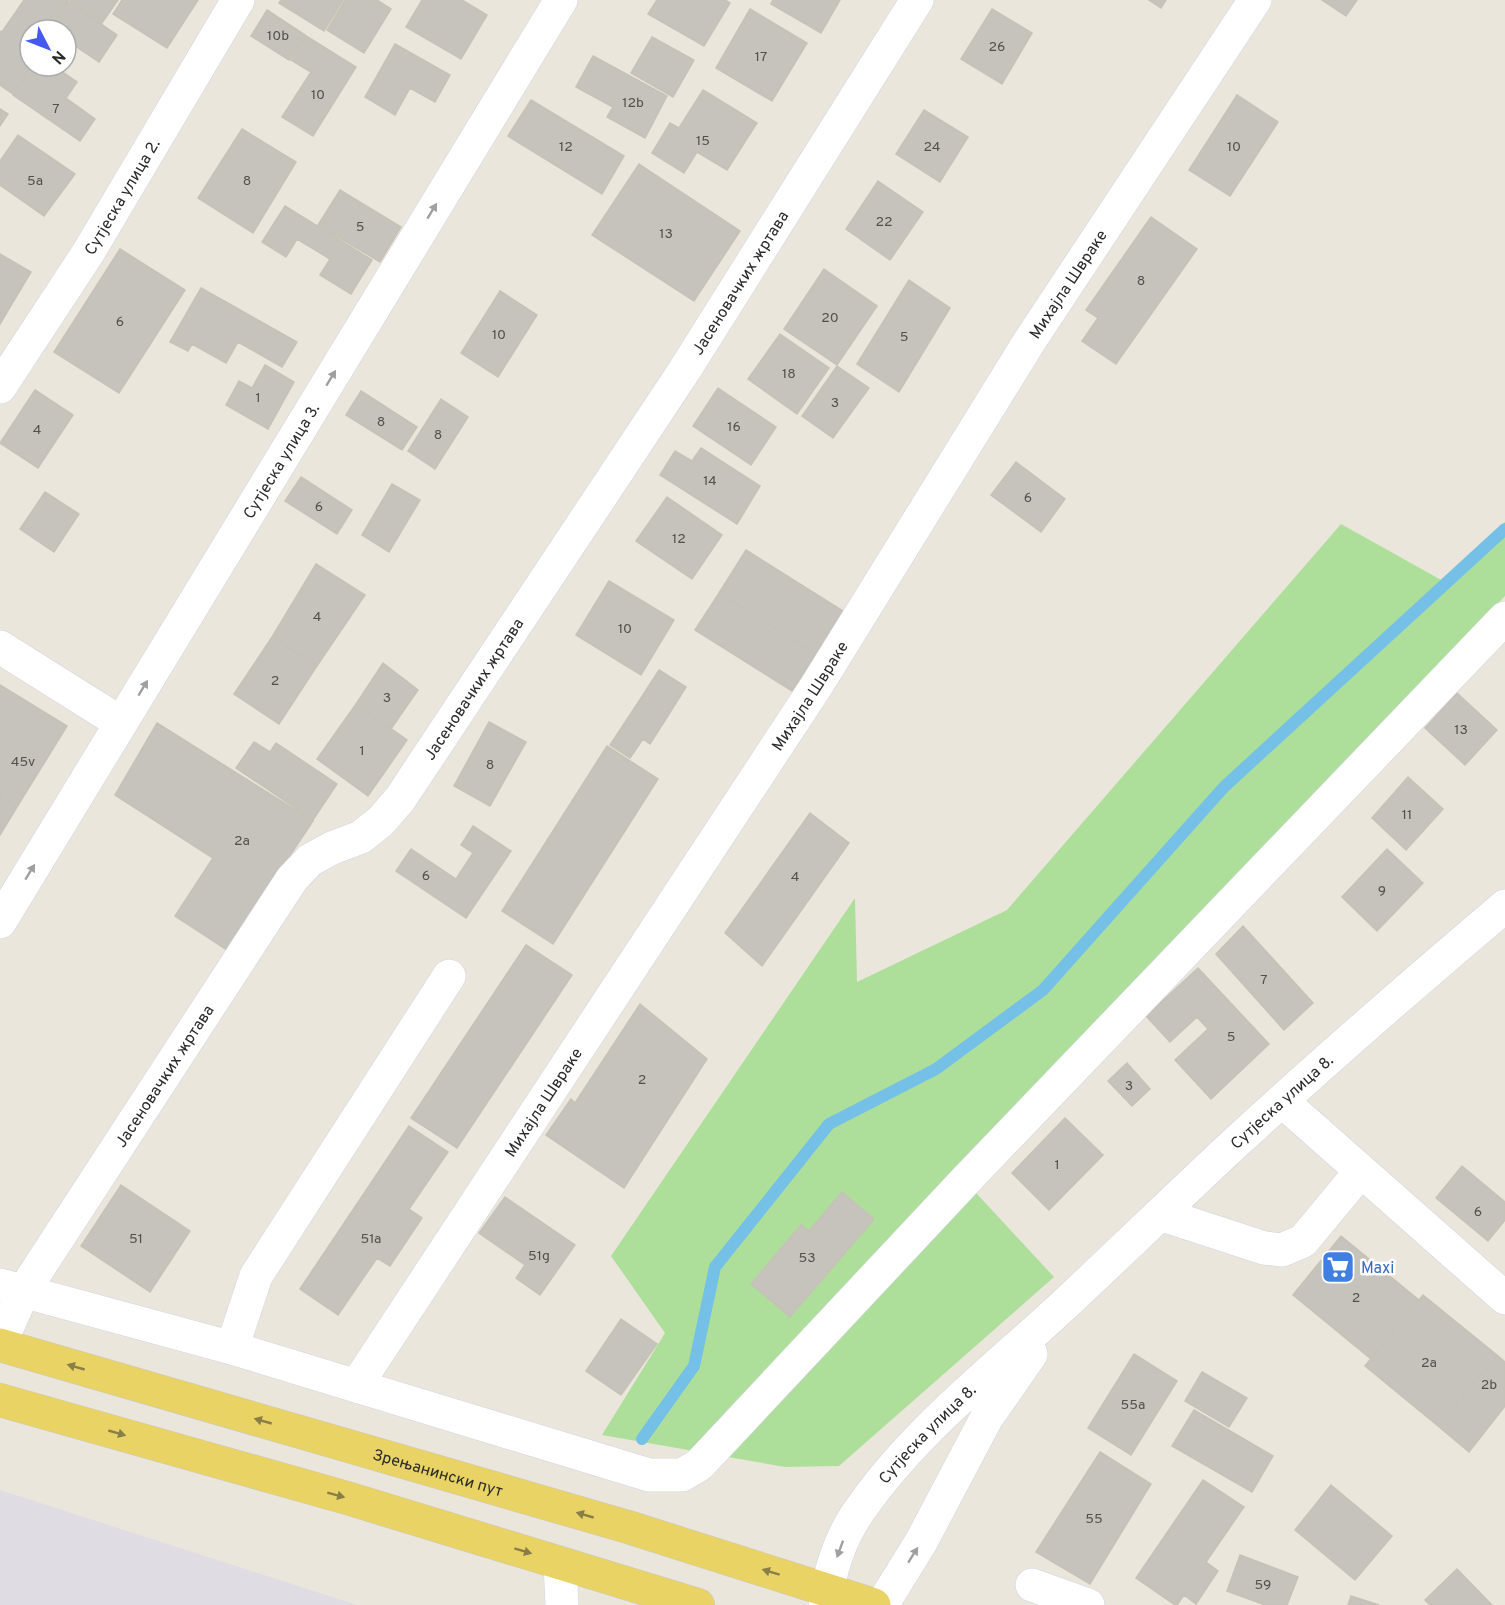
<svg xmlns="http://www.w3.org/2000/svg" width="1505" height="1605" font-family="Overpass,sans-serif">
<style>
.industrial{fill:#dfdce4}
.green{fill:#addf9b}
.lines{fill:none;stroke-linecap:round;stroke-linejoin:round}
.stream{stroke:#75c0e7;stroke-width:12}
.building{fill:#c6c2bc;stroke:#c6c2b6;stroke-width:1.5}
.minor-casing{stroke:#d2d3e2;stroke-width:34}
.major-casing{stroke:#c8c8c8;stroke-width:34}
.minor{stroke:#fff;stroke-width:33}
.major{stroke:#e8d364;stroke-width:33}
.oneway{fill:#9f9f9f}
.oneway2{fill:#897e47}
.labels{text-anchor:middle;stroke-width:5;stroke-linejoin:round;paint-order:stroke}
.number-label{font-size:14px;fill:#51504e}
.street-label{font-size:16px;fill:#2a2a2a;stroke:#fff}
.shop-label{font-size:16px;fill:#366cbe;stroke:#fff;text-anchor:start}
</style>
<rect width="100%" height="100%" fill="#ebe6dc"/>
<!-- industrial -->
<path class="industrial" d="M0,1490L357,1605H0Z"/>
<!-- green -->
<path class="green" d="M1505,522V596L1396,711L965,1181L1054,1277L839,1466L785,1467L602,1435L665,1333L611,1256L855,898L857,982L1007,910L1341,524L1443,581Z"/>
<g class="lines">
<!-- stream -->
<path class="stream" d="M642,1439L694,1366L715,1267L829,1124L936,1069L1043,990L1224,787L1505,529"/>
</g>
<!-- building -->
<path class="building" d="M24,0H69L48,30H30L29,58L30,66H32L13,94L0,85V31L2,32Z
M71,0H118L102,23L70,2Z
M122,0H198L167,48L113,14Z
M281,0H343L324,31L279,3Z
M345,0H377L391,9L364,53L327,30Z
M422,0H462L487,15L461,59L406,27Z
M657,0H725L730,3L704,46L648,14Z
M773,0H840L821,33L771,4Z
M1149,0H1166L1161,8Z
M1322,0H1357L1346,16Z
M69,2L117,35L99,62L75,46L66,59V30H50Z
M750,9L807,43L772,101L716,68Z
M992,9L1032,33L1002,84L961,59Z
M267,10L305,35L289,60L251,36Z
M306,36L356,67L313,136L282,117L311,72L291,60Z
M652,37L694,60L673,97L631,73Z
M395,44L450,75L435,102L410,88L395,115L365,97Z
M593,56L667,96L645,138L607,117L613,107L576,87Z
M33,66L44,74L49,66H54L77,82L66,98L95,119L80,141L13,95Z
M703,90L757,123L727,170L697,152L684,173L652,153L670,123L679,128Z
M1237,95L1278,122L1230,196L1189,170Z
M531,100L624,156L602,194L508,136Z
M0,109L8,114L0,126Z
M924,110L968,137L940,182L896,154Z
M242,129L296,162L253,233L198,198Z
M18,135L75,174L44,216L0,185V161Z
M639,164L740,231L694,301L592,235Z
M878,181L923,212L890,260L846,229Z
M340,190L401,227L380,262L318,225Z
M285,206L372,260L351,294L320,275L330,259L297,239L286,257L262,242Z
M1151,217L1197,249L1116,364L1082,341L1098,318L1086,310Z
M120,249L185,290L119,393L54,352Z
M0,254L31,272L0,324Z
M824,269L877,306L837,365L784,329Z
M909,280L950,308L899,392L857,364Z
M201,288L297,342L282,367L238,342L226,363L192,344L188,351L170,342Z
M500,291L537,315L498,377L461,353Z
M780,334L829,368L797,414L748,379Z
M265,365L294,382L268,429L226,405L239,381L252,388Z
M837,366L869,388L833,438L802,416Z
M718,388L776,427L751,465L693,426Z
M35,390L73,415L38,468L0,443Z
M361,391L417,427L402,450L346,415Z
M441,399L468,417L435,469L408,451Z
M701,448L760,486L737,524L660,475L675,451L692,461Z
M1016,462L1065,499L1041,532L991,495Z
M301,477L352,510L337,534L285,501Z
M392,484L420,500L389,552L362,535Z
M45,492L79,514L54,552L20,529Z
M667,497L722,535L692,579L636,541Z
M746,550L843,611L816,654L719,593Z
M316,564L365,595L317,666L272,637Z
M609,581L674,620L641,675L576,635Z
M719,593L816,654L792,691L695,630Z
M272,637L317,666L279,724L234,694Z
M383,663L418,690L391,729L356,704Z
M659,670L686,687L666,719L639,701Z
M0,685L67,726L17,807L0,797Z
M1457,693L1497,730L1465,765L1425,728Z
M639,701L666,719L650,744L643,739L630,758L610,745Z
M356,704L407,740L368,796L317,759Z
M489,722L526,742L490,806L454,786Z
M157,723L313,821L227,950L175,916L213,858L115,795Z
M254,742L270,752L276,743L337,784L313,820L236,768Z
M607,746L658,779L553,944L502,911Z
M1408,777L1443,809L1406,850L1372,818Z
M0,797L17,807L0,835Z
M810,813L849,843L762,966L725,933Z
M473,826L511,851L466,918L396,871L411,849L456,879L473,853L461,845Z
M1387,849L1423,883L1377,931L1342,897Z
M1243,926L1313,1003L1284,1030L1216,954Z
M526,945L572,975L457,1148L411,1118Z
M1198,968L1269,1044L1211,1099L1175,1060L1208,1029L1197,1017L1170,1042L1146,1016Z
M640,1004L707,1059L624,1188L546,1135L571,1099L575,1103Z
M1127,1063L1150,1089L1132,1106L1108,1081Z
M1065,1118L1103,1155L1049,1210L1012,1173Z
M409,1126L448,1152L409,1209L422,1218L390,1266L377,1258L338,1315L300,1289Z
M1462,1166L1505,1202V1220L1488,1241L1436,1198Z
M121,1185L190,1231L150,1292L81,1246Z
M842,1192L874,1219L790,1317L751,1284L801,1225L809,1231Z
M505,1197L575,1245L540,1295L516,1278L525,1265L479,1233Z
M1341,1236L1419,1300L1371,1359L1293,1295Z
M1423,1295L1497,1355L1438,1426L1365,1366Z
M621,1319L657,1344L621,1395L586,1371Z
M1134,1354L1177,1381L1131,1455L1088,1428Z
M1497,1355L1505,1362V1406L1469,1452L1438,1426Z
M1202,1372L1247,1398L1229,1427L1185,1401Z
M1194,1410L1273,1456L1252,1492L1172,1446Z
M1100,1452L1151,1484L1090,1584L1036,1552Z
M1203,1480L1244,1507L1206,1562L1218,1571L1196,1604L1184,1595L1177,1605H1175L1136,1578Z
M1331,1485L1392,1536L1355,1580L1295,1530Z
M1240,1555L1298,1577L1287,1605H1265L1227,1591Z
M1457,1569L1492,1605H1430L1425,1600Z
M1351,1596L1379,1605H1348Z"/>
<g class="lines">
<defs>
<g id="minor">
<path id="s1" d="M0,387L88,253L238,0"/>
<path d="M0,647L121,723"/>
<path id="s2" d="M0,922L561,0"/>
<path d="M1282,1101L1505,1298"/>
<path d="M1160,1214L1264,1248L1282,1250L1303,1241L1361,1171"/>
<path d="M0,1285L232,1348L649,1475H682L699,1465L965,1181L1505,618"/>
<path id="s3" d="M0,1344L23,1292L292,879L310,860L332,848L361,837L381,821L400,799L684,371L917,0"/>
<path d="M232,1348L256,1276L449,976"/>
<path id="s4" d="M356,1386L817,685L1029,342L1255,0"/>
<path d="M560,1563L562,1605"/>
<path d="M1032,1585L1088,1605"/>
<path id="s5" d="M825,1605C829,1575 839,1542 855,1517C910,1434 992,1372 1064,1305C1121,1252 1176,1198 1233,1145C1322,1063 1413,984 1505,906"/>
<path d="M882,1605L921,1542L986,1419L1031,1354"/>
</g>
<g id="major">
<path id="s6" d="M0,1345L628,1527L874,1605"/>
<path d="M0,1400L347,1498L698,1605"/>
</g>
</defs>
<!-- minor casing -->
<use href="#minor" class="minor-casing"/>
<!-- major casing -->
<use href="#major" class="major-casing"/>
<!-- minor -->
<use href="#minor" class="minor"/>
<!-- major -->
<use href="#major" class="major"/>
</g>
<!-- one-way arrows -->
<defs><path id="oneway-solid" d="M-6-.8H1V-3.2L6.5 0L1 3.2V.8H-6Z" transform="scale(1.5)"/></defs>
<g class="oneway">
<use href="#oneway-solid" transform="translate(432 211) rotate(-59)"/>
<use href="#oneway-solid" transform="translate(331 378) rotate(-59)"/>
<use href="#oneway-solid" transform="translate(143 688) rotate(-59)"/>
<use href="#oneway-solid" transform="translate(30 872) rotate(-59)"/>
<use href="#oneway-solid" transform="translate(840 1549) rotate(110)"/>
<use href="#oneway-solid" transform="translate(913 1555) rotate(-58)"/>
</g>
<g class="oneway2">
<use href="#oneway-solid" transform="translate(76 1367) rotate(-164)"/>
<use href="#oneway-solid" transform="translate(263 1421) rotate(-164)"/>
<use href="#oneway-solid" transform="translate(117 1433) rotate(16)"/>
<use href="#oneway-solid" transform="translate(336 1495) rotate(15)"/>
<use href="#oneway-solid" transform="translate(585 1515) rotate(-164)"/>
<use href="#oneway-solid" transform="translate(523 1551) rotate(17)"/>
<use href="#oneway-solid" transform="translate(771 1572) rotate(-163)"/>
</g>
<!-- icons -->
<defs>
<symbol id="supermarket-square" viewBox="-11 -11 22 22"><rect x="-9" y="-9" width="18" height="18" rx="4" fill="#3f7fe0" stroke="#fff"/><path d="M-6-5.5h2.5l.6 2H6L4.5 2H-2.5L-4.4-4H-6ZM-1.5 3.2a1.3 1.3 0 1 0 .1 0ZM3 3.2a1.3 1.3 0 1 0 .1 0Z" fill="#fff"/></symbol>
</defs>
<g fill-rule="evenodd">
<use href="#supermarket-square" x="1319" y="1248" width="38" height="38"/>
</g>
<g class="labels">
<!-- number labels -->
<g class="number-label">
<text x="278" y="40">10b</text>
<text x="997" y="51">26</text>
<text x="761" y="61">17</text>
<text x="318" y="99">10</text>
<text x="633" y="107">12b</text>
<text x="56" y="113">7</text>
<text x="703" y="145">15</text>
<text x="566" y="151">12</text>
<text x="932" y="151">24</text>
<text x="1234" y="151">10</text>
<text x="35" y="185">5a</text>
<text x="247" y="185">8</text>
<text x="884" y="226">22</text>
<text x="360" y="231">5</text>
<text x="666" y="238">13</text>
<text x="1141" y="285">8</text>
<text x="830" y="322">20</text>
<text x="120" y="326">6</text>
<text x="499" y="339">10</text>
<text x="904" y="341">5</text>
<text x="789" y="378">18</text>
<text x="258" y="402">1</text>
<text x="835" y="407">3</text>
<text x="381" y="426">8</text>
<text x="734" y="431">16</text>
<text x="37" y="434">4</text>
<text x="438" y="439">8</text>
<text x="710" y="485">14</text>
<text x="1028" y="502">6</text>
<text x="319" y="511">6</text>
<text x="679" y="543">12</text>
<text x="317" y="621">4</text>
<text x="625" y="633">10</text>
<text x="275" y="685">2</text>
<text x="387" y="702">3</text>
<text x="1461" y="734">13</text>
<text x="362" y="755">1</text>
<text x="23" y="766">45v</text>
<text x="490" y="769">8</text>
<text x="1407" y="819">11</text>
<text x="242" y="845">2a</text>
<text x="426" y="880">6</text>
<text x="795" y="881">4</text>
<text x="1382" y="895">9</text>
<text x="1264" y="984">7</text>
<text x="1231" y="1041">5</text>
<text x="642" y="1084">2</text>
<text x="1129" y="1090">3</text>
<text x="1057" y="1169">1</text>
<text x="1478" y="1216">6</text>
<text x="136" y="1243">51</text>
<text x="371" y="1243">51a</text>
<text x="539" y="1260">51g</text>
<text x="807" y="1262">53</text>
<text x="1356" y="1302">2</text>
<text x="1429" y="1367">2a</text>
<text x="1489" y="1389">2b</text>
<text x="1133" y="1409">55a</text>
<text x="1094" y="1523">55</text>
<text x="1263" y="1589">59</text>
</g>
<!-- street labels -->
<g class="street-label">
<text dy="6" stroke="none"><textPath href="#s1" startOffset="226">Сутјеска улица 2.</textPath></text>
<text dy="6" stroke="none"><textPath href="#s3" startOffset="1305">Јасеновачких жртава</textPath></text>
<text dy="6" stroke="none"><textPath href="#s4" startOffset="1312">Михајла Швраке</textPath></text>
<text dy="6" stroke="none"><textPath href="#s2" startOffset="540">Сутјеска улица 3.</textPath></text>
<text dy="6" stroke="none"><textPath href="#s3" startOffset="819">Јасеновачких жртава</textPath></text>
<text dy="6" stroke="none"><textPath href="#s4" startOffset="826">Михајла Швраке</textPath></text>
<text dy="6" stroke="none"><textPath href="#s3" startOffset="315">Јасеновачких жртава</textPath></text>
<text dy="6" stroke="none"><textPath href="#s4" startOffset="340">Михајла Швраке</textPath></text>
<text dy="6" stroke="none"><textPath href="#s5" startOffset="690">Сутјеска улица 8.</textPath></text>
<text dy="6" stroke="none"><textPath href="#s5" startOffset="204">Сутјеска улица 8.</textPath></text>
<text dy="6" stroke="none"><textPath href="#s6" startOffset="456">Зрењанински пут</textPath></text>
</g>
<!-- shop labels -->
<g class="shop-label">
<text x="1361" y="1273">Maxi</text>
</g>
</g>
<!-- north arrow -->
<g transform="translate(48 48) rotate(132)"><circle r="28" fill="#ffffff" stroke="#aaaaaa" stroke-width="1.5"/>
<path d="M0-4.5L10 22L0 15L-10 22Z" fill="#4558ef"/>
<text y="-9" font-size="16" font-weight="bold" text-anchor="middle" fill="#2a2a2a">N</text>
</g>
</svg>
